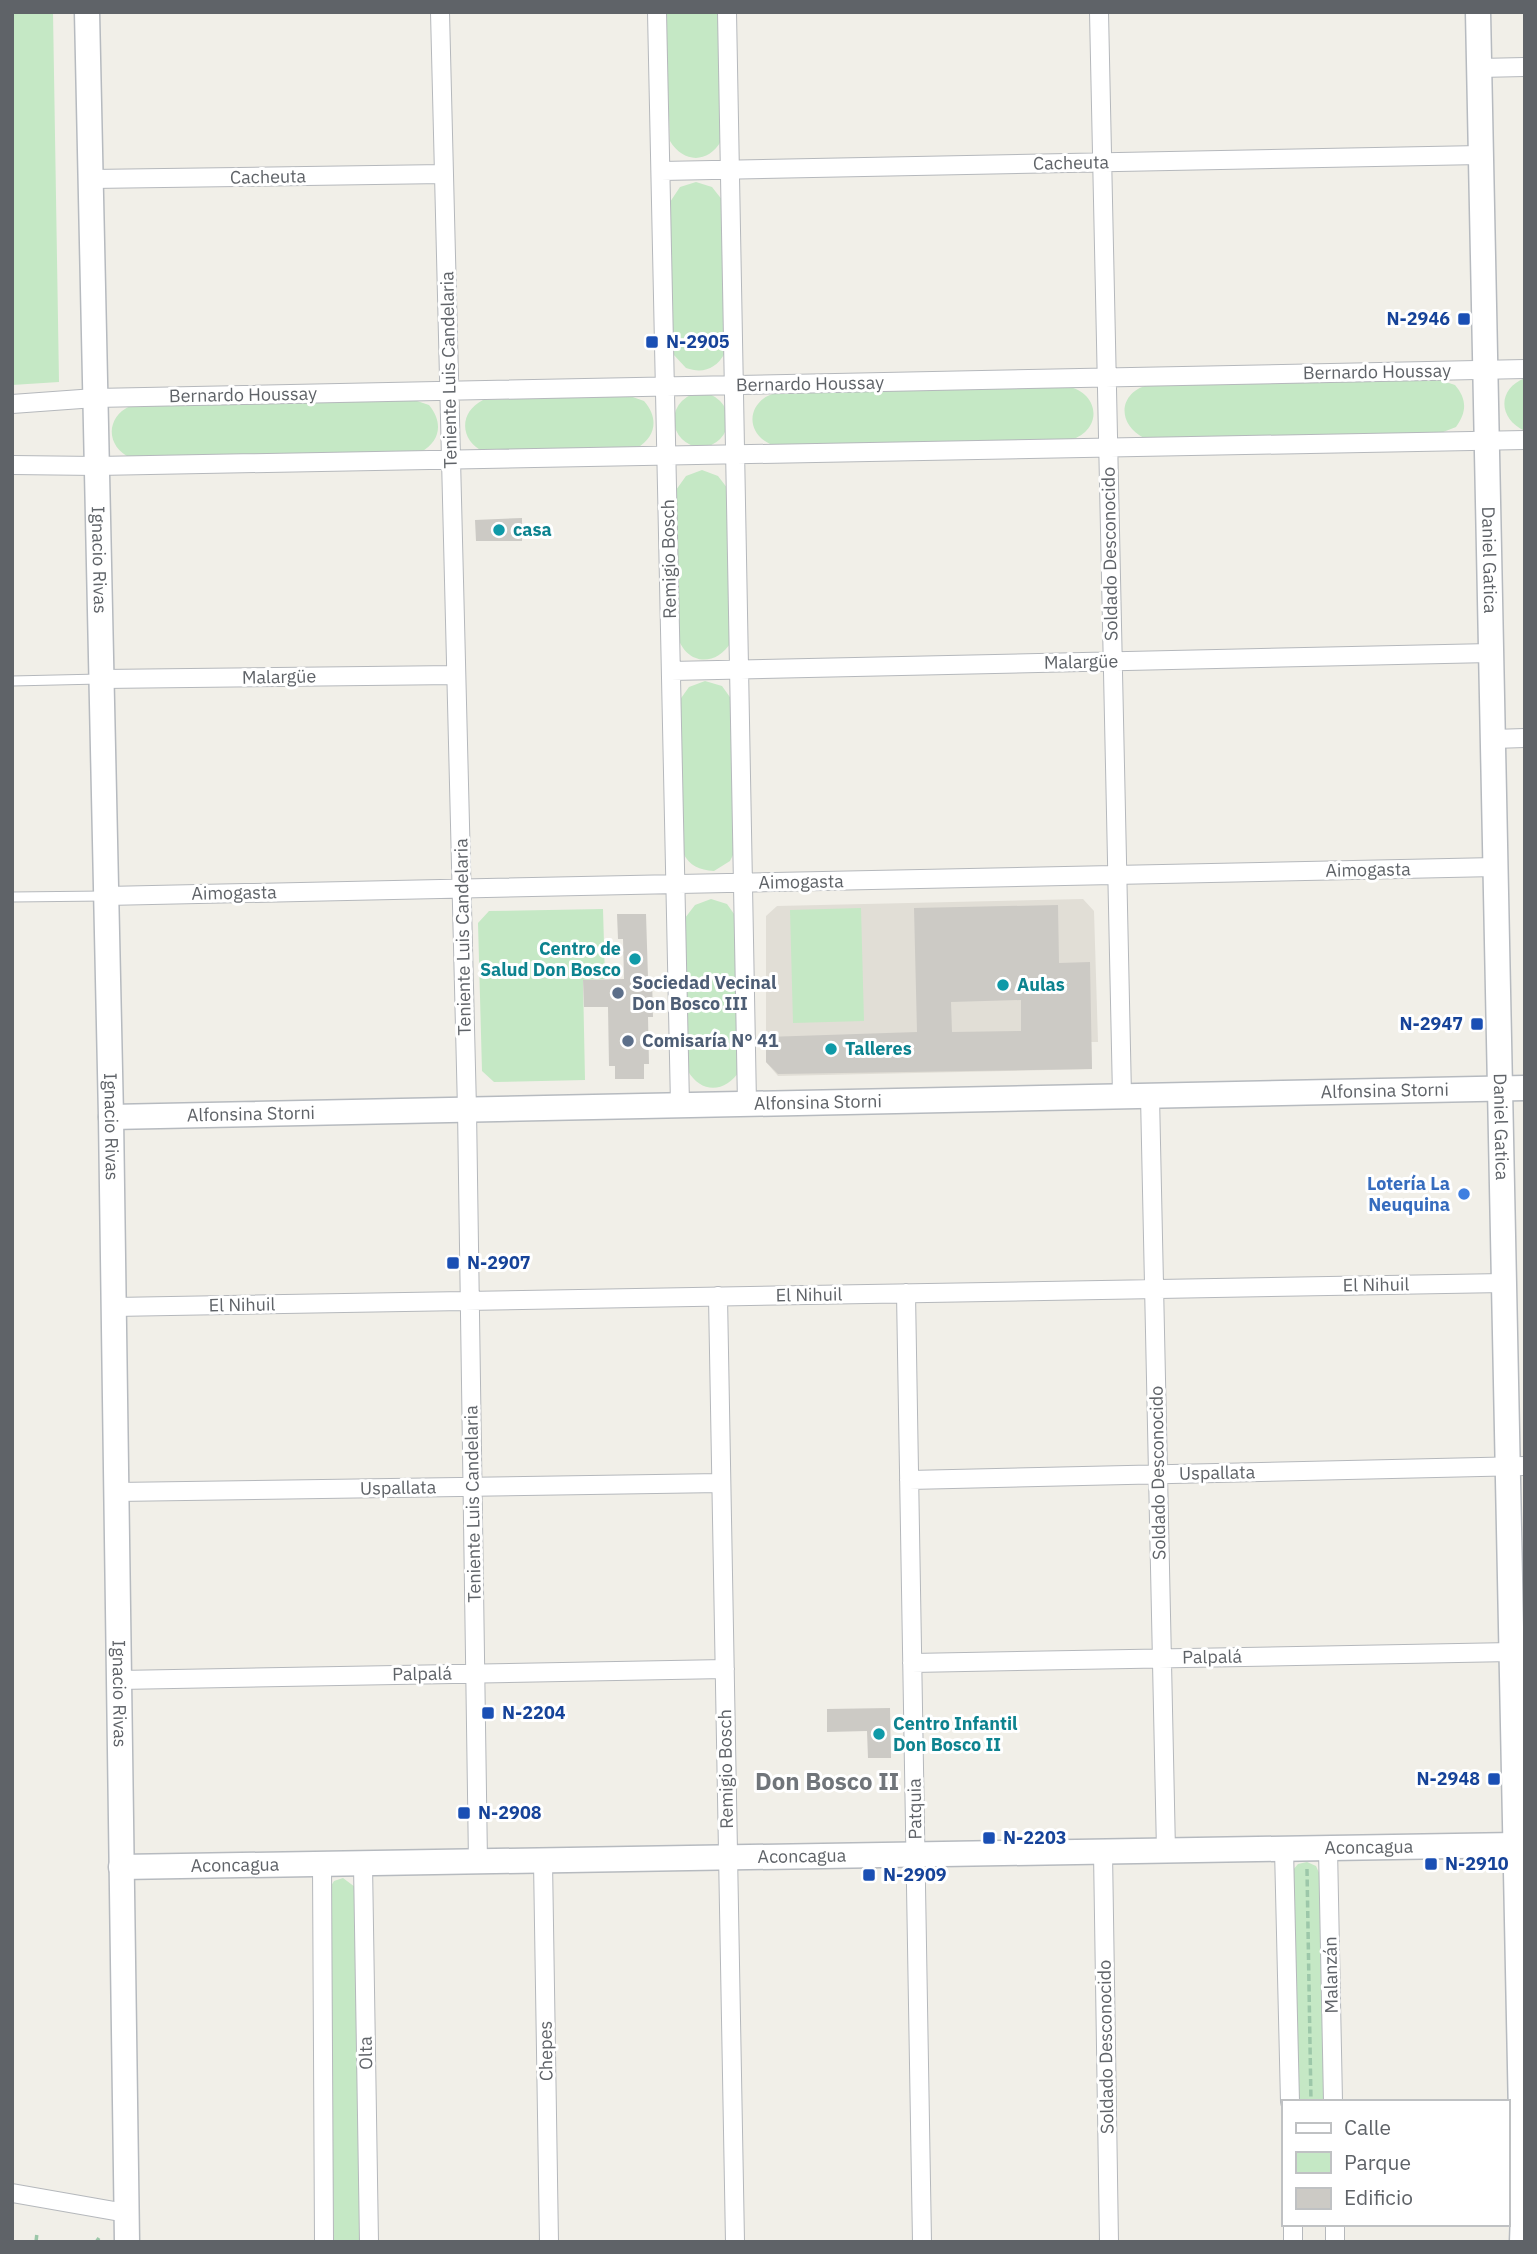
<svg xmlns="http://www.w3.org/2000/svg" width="1537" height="2254" font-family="'IBM Plex Sans',sans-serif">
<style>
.education{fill:#e1ded6}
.green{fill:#c5e8c5}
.building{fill:#cccac5;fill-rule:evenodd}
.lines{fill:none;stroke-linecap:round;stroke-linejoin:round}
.lane-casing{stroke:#b5b8bc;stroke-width:11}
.street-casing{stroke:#b5b8bc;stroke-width:20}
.secondary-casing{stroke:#b6babf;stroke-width:27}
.path{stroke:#9cc7a9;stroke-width:3.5;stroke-dasharray:7 3.5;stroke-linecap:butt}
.lane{stroke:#fff;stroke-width:9}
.street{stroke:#fff;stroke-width:18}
.secondary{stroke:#fff;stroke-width:24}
.transit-dot{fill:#1a4fb4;stroke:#fff;stroke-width:2.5}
.culture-dot{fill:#0f9aa8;stroke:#fff;stroke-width:2.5}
.service-dot{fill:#5c6f8a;stroke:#fff;stroke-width:2.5}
.shop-dot{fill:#3f7fe0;stroke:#fff;stroke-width:2.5}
.labels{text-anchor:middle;stroke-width:6;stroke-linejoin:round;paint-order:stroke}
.street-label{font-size:18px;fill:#5f6368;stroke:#fff}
.transit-label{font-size:18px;font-weight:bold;fill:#164399;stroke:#fff;text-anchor:start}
.culture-label{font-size:18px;font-weight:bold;fill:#0d838f;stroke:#fff;text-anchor:start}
.service-label{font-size:18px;font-weight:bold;fill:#4e5e75;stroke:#fff;text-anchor:start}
.shop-label{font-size:18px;font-weight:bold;fill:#366cbe;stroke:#fff;text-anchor:end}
.district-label{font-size:24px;font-weight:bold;fill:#70757a;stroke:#fff}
</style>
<rect width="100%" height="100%" fill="#f1efe8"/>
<!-- education -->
<path class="education" d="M1083,899L1094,911L1098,1042H1091L1092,1069L778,1076L766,1062V916L777,906Z"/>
<!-- green -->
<path class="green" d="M12,12H53L59,382L12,385Z
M665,12H721V141C708,164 683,163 670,141Z
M696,182L712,187L723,201L725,353C716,369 703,374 686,368L673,354L671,345L670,202L680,187Z
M1525,378V431C1498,419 1497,389 1525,378Z
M1437,379L1455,385C1467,399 1467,412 1456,427L1438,434L1144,438C1115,423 1119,390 1152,384Z
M1066,386C1102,393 1103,433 1067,441L772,445C742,432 748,397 780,392Z
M674 420a27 27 0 1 1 54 0a27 27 0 1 1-54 0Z
M627,395L644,401C659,418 656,437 637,448L484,452C459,440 459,412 483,400Z
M411,399L429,405C443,422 441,441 421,452L131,458C106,447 105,418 130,406Z
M702,470L718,476L728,489L731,642C715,669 683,664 677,633L676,490L686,476Z
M705,681L722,686L732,700L734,853L730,861L714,871C699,870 690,866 683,853L679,701L689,687Z
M711,899L727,904L737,918L740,1070C726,1093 701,1094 688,1071L685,918L695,905Z
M861,908L864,1021L793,1023L790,910Z
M603,909L605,979L583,980L585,1080L494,1082L482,1071L478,923L489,911Z
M1307,1862L1316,1866L1320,1875L1325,2102H1296L1292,1871L1298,1864Z
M343,1878L355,1887L362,2242H334L328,1891L334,1881Z"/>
<!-- building -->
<path class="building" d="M522,518V541H476L475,520Z
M1058,905L1059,963L1090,962L1092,1069L778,1074L766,1062V1037L917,1032L914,908ZM1021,1000V1031L952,1032L951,1002Z
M617,914H646L648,978H652L653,1017H648L649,1064H644V1079H615V1066H609L608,1007H584L583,980L624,979L623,939H618Z
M890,1708L891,1758H868L867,1731L827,1732V1709Z"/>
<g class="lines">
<defs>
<path id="lane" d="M12,681L100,679
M12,897L105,896"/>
<path id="street" d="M440,12L467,1109L478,1862
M657,12L680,1105
M727,12L747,1104
M1099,12L1122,1096
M1479,68L1525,67
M661,171L1481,155
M91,179L444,174
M12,404L95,398L1525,369
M12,465L97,466L1525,440
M671,671L1491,653
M102,679L456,675
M1493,739L1525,738
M106,896L1496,867
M1150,1096L1166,1851
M906,1293L922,2242
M718,1296L735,2242
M114,1307L1504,1283
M909,1480L1525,1466
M116,1492L721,1483
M912,1663L1512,1652
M119,1680L725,1669
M1328,1848L1333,2102
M1284,1849L1290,2102
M1103,1852L1109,2242
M543,1861L549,2242
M322,1864L324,2242
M363,1864L369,2242
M12,2193L126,2213
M1293,2224V2242
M1335,2224V2242"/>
<g id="secondary">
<path id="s1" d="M87,12L111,1117L127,2242"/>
<path id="s2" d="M1478,12L1523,2214L1522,2242"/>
<path id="s3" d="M111,1117L1525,1088"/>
<path id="s4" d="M121,1867L1516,1845"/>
</g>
</defs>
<!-- lane casing -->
<use href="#lane" class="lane-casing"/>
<!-- street casing -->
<use href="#street" class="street-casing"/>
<!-- secondary casing -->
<use href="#secondary" class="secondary-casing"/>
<!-- path -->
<path class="path" d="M1307,1869L1311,2102
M36,2242L37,2233
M96,2242L99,2238"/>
<!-- lane -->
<use href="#lane" class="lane"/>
<!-- street -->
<use href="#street" class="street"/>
<!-- secondary -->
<use href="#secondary" class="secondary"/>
</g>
<!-- markers -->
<g class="transit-dot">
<rect x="1457" y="312" width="14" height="14" rx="3.5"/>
<rect x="645" y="335" width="14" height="14" rx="3.5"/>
<rect x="1470" y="1017" width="14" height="14" rx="3.5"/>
<rect x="446" y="1256" width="14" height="14" rx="3.5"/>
<rect x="481" y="1706" width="14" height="14" rx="3.5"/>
<rect x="1487" y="1772" width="14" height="14" rx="3.5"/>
<rect x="457" y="1806" width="14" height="14" rx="3.5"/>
<rect x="982" y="1831" width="14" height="14" rx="3.5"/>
<rect x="1424" y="1857" width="14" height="14" rx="3.5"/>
<rect x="862" y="1868" width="14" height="14" rx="3.5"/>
</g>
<g class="culture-dot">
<circle cx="499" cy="530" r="7"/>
<circle cx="635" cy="959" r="7"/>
<circle cx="1003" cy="985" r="7"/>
<circle cx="831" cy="1049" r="7"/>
<circle cx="879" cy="1734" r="7"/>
</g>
<g class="service-dot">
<circle cx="618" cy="993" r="7"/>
<circle cx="628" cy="1041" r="7"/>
</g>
<circle class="shop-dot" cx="1464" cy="1194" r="7"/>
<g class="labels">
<!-- street labels -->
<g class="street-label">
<text transform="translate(1071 163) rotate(-1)" y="6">Cacheuta</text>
<text transform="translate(268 177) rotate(-1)" y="6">Cacheuta</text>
<text transform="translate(449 370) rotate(-91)" y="6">Teniente Luis Candelaria</text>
<text transform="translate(1377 372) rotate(-1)" y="6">Bernardo Houssay</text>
<text transform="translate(810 384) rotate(-1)" y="6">Bernardo Houssay</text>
<text transform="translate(243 395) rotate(-1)" y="6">Bernardo Houssay</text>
<text transform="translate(1110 554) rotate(-91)" y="6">Soldado Desconocido</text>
<text transform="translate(669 559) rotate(-91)" y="6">Remigio Bosch</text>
<text dy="6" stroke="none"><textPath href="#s1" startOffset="548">Ignacio Rivas</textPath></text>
<text dy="6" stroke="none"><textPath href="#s2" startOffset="548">Daniel Gatica</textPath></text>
<text transform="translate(1081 662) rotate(-1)" y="6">Malargüe</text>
<text transform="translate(279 677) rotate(-1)" y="6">Malargüe</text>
<text transform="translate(1368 870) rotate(-1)" y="6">Aimogasta</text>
<text transform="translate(801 882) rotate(-1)" y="6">Aimogasta</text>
<text transform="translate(234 893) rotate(-1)" y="6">Aimogasta</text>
<text transform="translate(463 937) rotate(-91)" y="6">Teniente Luis Candelaria</text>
<text dy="6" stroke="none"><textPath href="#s3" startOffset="1274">Alfonsina Storni</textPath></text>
<text dy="6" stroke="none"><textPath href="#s3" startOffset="707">Alfonsina Storni</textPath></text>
<text dy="6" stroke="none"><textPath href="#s3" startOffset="140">Alfonsina Storni</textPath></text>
<text dy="6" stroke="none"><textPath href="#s1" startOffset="1115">Ignacio Rivas</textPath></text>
<text dy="6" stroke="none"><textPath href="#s2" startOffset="1115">Daniel Gatica</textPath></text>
<text transform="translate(1376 1285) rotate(-1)" y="6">El Nihuil</text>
<text transform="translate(809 1295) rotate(-1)" y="6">El Nihuil</text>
<text transform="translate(242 1305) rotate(-1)" y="6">El Nihuil</text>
<text transform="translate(1158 1473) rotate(-91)" y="6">Soldado Desconocido</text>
<text transform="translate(1217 1473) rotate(-1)" y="6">Uspallata</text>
<text transform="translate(398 1488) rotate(-1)" y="6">Uspallata</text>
<text transform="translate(473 1504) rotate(-91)" y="6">Teniente Luis Candelaria</text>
<text transform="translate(1212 1657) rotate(-1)" y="6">Palpalá</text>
<text transform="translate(422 1674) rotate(-1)" y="6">Palpalá</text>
<text dy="6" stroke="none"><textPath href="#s1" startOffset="1682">Ignacio Rivas</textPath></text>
<text transform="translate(726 1769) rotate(-91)" y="6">Remigio Bosch</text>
<text transform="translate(915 1809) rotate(-91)" y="6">Patquia</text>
<text dy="6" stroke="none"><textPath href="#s4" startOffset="1248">Aconcagua</textPath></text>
<text dy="6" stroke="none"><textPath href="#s4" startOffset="681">Aconcagua</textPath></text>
<text dy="6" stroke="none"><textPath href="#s4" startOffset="114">Aconcagua</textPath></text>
<text transform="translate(1331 1975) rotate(-91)" y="6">Malanzán</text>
<text transform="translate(1106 2047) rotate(-91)" y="6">Soldado Desconocido</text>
<text transform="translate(546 2051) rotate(-91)" y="6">Chepes</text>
<text transform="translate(366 2053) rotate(-91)" y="6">Olta</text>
</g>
<!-- transit labels -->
<g class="transit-label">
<text x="1450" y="325" text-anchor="end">N-2946</text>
<text x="666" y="348">N-2905</text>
<text x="1463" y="1030" text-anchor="end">N-2947</text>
<text x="467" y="1269">N-2907</text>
<text x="502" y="1719">N-2204</text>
<text x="1480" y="1785" text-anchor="end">N-2948</text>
<text x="478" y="1819">N-2908</text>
<text x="1003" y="1844">N-2203</text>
<text x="1445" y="1870">N-2910</text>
<text x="883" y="1881">N-2909</text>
</g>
<!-- culture labels -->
<g class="culture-label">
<text x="513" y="536">casa</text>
<text x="621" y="955" text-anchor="end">Centro de<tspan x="621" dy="21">Salud Don Bosco</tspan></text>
<text x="1017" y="991">Aulas</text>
<text x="845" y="1055">Talleres</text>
<text x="893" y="1730">Centro Infantil<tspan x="893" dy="21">Don Bosco II</tspan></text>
</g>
<!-- service labels -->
<g class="service-label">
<text x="632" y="989">Sociedad Vecinal<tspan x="632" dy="21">Don Bosco III</tspan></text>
<text x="642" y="1047">Comisaría N° 41</text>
</g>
<!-- shop labels -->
<g class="shop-label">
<text x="1450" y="1190">Lotería La<tspan x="1450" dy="21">Neuquina</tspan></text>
</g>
<!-- district labels -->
<g class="district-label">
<text x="827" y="1790">Don Bosco II</text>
</g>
</g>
<!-- border -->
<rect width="1537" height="2254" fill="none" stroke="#5f6368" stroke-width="28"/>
<!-- legend -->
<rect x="1282" y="2100" width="228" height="126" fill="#ffffff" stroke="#bfc1c3" stroke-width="2"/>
<rect x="1296" y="2123" width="35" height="10" fill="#ffffff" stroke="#bfc1c3" stroke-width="2"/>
<text x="1344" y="2135" font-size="21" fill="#5f6368">Calle</text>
<rect x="1296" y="2152" width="35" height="21" fill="#c5e8c5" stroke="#bfc1c3" stroke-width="2"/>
<text x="1344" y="2170" font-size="21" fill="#5f6368">Parque</text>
<rect x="1296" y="2188" width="35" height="21" fill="#cccac5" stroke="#bfc1c3" stroke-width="2"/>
<text x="1344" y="2205" font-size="21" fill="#5f6368">Edificio</text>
</svg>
